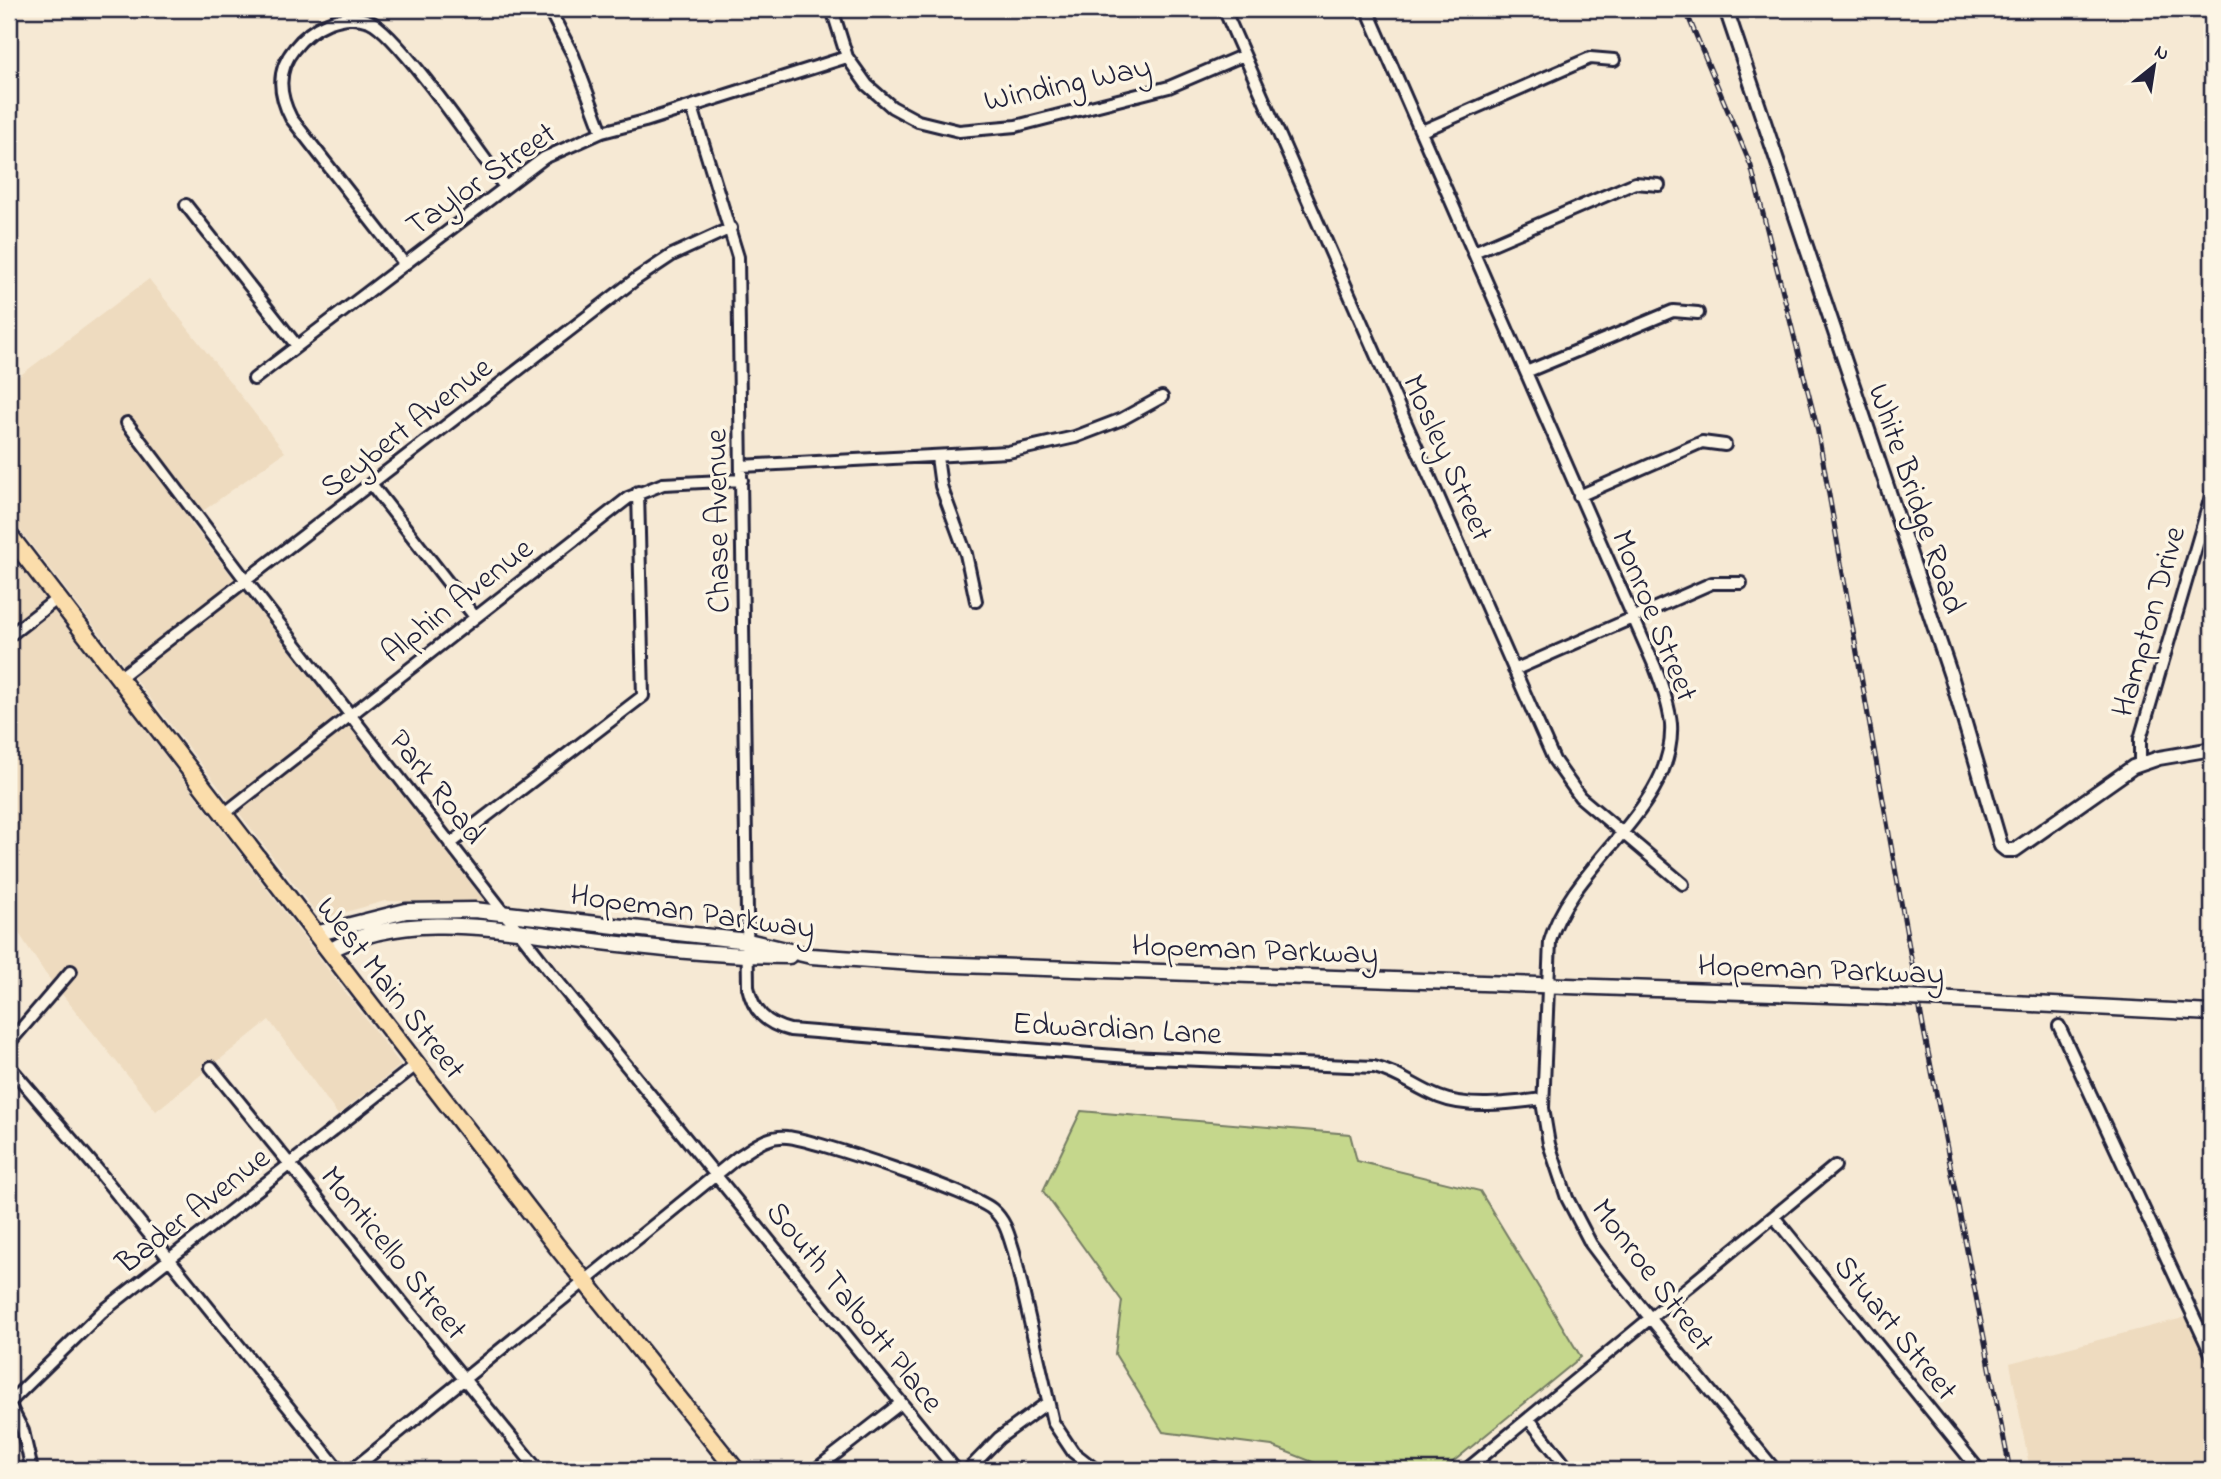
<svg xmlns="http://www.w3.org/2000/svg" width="2221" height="1479" font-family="'Indie Flower',sans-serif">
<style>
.built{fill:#eedbbf}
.green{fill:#c5d78c;stroke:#747c64;stroke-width:2}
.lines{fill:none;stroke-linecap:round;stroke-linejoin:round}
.minor-casing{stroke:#22223b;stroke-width:16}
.tertiary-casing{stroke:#22223b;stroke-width:18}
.secondary-casing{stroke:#22223b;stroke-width:19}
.primary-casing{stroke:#22223b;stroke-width:21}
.minor{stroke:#fcf5e5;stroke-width:10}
.tertiary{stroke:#fcf5e5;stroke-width:12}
.secondary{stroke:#fcf5e5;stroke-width:14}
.primary{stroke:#fbddab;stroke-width:16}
.rail-casing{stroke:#22223b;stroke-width:5}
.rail{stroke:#fcf5e5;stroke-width:2.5;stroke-dasharray:8;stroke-linecap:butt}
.secondary-bridge-casing{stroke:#22223b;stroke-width:19;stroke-linecap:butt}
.secondary-bridge{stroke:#fcf5e5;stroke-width:14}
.labels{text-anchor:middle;stroke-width:7;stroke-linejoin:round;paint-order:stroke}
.street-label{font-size:32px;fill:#22223b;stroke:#fcf5e5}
</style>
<rect width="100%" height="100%" fill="#f6e9d4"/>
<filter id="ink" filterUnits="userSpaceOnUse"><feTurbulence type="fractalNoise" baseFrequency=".0143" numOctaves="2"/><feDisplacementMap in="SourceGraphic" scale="14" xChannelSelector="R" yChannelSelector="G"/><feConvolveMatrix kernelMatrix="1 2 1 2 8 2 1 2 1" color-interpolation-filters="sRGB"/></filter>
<g filter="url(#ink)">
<!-- built -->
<path class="built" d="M9,9H22L9,55Z
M149,279L285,452L189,521L486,903L385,901L321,919L9,516V366L18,377Z
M9,551L401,1065L338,1115L269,1020L156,1111L45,973L9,918Z
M2187,1317L2212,1374V1470H2030L2010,1363Z"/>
<!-- green -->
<path class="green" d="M1081,1111L1350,1134L1357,1161L1480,1191L1581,1357L1443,1470H1333L1272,1446L1163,1432L1115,1354L1122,1301L1043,1191Z"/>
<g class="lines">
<defs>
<path id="minor" d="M549,9L573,55L602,132
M832,9L847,57L867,85L892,107L918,121L959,131L1016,126L1169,87L1244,55
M1224,9L1554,760L1580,797L1683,884
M1367,9L1655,667C1662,685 1669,704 1671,724C1676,808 1572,863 1550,941L1543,1108L1549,1144L1567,1198L1591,1244L1606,1264L1775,1470
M692,107L738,257L748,987C753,1011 766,1024 790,1030L1128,1057L1374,1067C1399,1073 1416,1088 1439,1097C1469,1109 1511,1103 1543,1099
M1422,131L1590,58L1614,60
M186,205L297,346
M1474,252L1635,183L1659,185
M404,263L291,118C279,95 276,71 294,49C311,27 342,11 369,21C397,32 482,156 505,187
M1526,372L1673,311L1698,313
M254,379L544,158L602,132L645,121L847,57
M127,423L247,582L551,973L956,1470
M937,457L941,486L966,554L976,601
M741,466L1008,452L1075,437L1122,419L1162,397
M372,485L475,617
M1579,496L1702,442L1725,445
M9,636L58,598
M1514,670L1712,583H1741
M119,678L636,279L672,255L731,228
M2140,764V739L2212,493
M224,814L628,498L663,484L742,480
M450,844L643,696L638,492
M2059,1026L2212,1356
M9,1043L71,971
M9,1066L96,1168L339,1470
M211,1067L538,1470
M1774,1217L1979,1470
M9,1403L102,1312L416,1065
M9,1404L23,1431L32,1470
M1529,1419L1569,1470
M352,1470L738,1157C754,1147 768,1135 787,1137C813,1139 975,1193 993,1210C1006,1221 1009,1237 1014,1252L1053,1422L1073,1452L1096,1470
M815,1470L901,1403
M968,1470L999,1438L1047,1403
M1213,1470L1215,1468
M1466,1470L1835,1166"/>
<path id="tertiary" d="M1726,9L1952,679L2001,846L2006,850H2015L2133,767L2159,758L2212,749"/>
<path id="secondary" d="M315,934L406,911L474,910L748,941L811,956L929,964L1886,997
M329,951C406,908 502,930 586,940C653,948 721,956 789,956
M1952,1000L2212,1013"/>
<path id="primary" d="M9,535L555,1244L736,1470"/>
</defs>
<!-- minor casing -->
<use href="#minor" class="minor-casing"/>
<!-- tertiary casing -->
<use href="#tertiary" class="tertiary-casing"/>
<!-- secondary casing -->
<use href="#secondary" class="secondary-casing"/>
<!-- primary casing -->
<use href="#primary" class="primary-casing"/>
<!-- minor -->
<use href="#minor" class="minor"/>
<!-- tertiary -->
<use href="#tertiary" class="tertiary"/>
<!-- secondary -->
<use href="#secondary" class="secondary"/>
<!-- primary -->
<use href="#primary" class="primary"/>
<defs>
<path id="rail" d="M1685,9L1751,166L1817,427L1923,1026L2010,1470"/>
</defs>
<!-- rail casing -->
<use href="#rail" class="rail-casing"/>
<!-- rail -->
<use href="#rail" class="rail"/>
<defs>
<path id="secondary-bridge" d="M1886,997L1952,1000"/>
</defs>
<!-- secondary-bridge casing -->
<use href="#secondary-bridge" class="secondary-bridge-casing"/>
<!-- secondary-bridge -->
<use href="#secondary-bridge" class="secondary-bridge"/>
</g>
</g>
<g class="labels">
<!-- street labels -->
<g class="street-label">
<text transform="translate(1067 82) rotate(-12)" y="11">Winding Way</text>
<text transform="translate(480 178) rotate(-35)" y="11">Taylor Street</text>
<text transform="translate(405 426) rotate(-38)" y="11">Seybert Avenue</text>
<text transform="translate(1449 457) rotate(66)" y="11">Mosley Street</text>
<text transform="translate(1918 498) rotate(71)" y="11">White Bridge Road</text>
<text transform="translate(716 521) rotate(-91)" y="11">Chase Avenue</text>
<text transform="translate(456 599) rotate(-38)" y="11">Alphin Avenue</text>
<text transform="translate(1656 615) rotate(68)" y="11">Monroe Street</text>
<text transform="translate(2147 621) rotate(-74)" y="11">Hampton Drive</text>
<text transform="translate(438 786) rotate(52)" y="11">Park Road</text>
<text transform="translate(693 910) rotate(8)" y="11">Hopeman Parkway</text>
<text transform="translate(1255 948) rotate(2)" y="11">Hopeman Parkway</text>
<text transform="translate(1821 968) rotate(2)" y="11">Hopeman Parkway</text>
<text transform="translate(392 987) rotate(52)" y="11">West Main Street</text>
<text transform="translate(1117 1027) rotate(3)" y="11">Edwardian Lane</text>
<text transform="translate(192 1209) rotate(-38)" y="11">Bader Avenue</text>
<text transform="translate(395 1252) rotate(51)" y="11">Monticello Street</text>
<text transform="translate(1654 1274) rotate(53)" y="11">Monroe Street</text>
<text transform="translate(856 1306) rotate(51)" y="11">South Talbott Place</text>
<text transform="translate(1897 1327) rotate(51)" y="11">Stuart Street</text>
</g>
</g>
<!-- margin -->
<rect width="2221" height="1479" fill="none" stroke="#fcf5e5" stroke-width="35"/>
<rect x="18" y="18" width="2186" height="1444" fill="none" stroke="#22223b" stroke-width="2.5" filter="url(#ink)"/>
<!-- north arrow -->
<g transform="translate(2154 66) rotate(30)" stroke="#fcf5e5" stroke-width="5" paint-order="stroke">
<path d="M0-5L12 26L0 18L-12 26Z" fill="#22223b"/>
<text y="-10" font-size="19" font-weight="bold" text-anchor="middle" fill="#22223b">N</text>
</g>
</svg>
